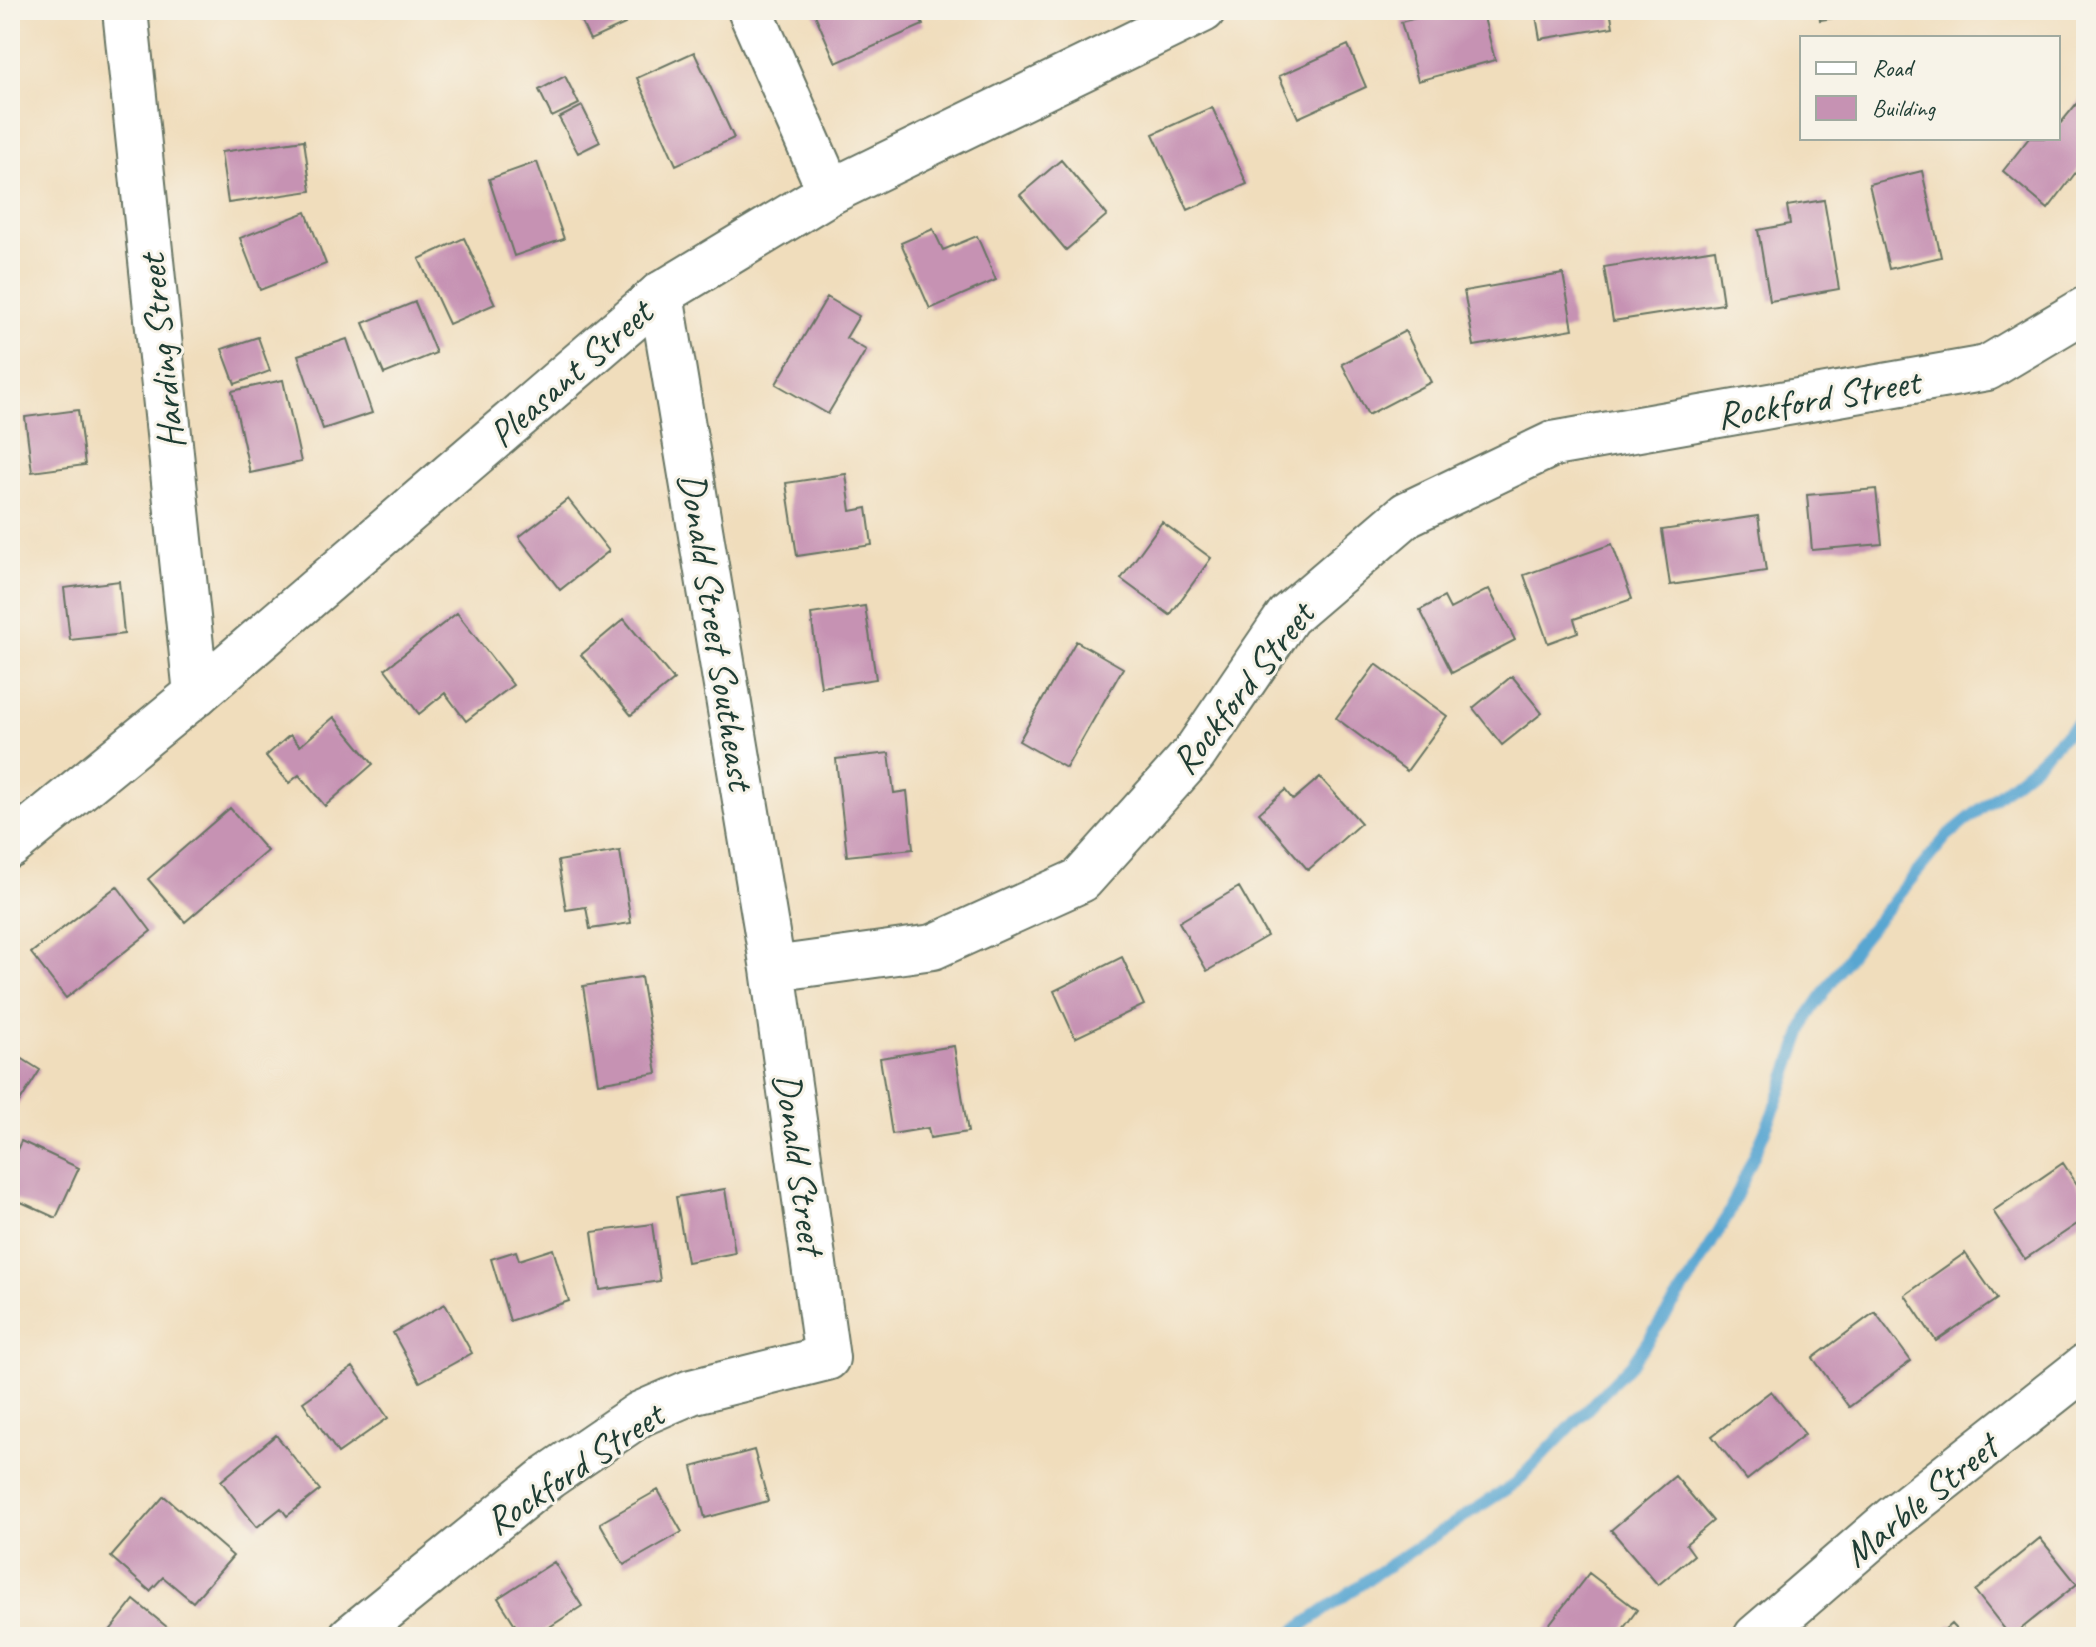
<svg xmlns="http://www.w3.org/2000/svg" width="2096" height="1647" font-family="Caveat,sans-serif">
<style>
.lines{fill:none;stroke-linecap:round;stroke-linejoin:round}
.stream{stroke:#58a6d1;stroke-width:12}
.building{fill:#c692b3}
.street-casing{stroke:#687564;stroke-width:48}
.secondary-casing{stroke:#687564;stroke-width:48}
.street{stroke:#fff;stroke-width:44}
.secondary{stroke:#fff;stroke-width:44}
.labels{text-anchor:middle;stroke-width:6;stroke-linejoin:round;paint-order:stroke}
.street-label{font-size:38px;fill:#1f3d34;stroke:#f7f3e8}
</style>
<rect width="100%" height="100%" fill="#f7f3e8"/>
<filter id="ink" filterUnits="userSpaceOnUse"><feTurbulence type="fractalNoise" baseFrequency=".0125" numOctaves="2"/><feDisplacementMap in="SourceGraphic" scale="16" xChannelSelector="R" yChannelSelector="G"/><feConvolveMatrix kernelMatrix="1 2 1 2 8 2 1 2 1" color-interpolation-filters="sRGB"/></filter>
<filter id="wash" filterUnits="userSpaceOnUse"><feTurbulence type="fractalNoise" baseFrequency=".006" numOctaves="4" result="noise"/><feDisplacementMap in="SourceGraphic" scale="32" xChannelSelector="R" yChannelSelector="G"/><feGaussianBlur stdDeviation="1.8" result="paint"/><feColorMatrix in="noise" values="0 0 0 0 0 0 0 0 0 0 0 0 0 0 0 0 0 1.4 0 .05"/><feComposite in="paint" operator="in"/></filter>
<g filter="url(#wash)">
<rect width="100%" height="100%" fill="#f0ddbc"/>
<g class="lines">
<!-- stream -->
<path class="stream" d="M1286,1637L1377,1573L1516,1483L1633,1362L1690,1280L1728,1215L1777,1103L1808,1016L1856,946L1947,836L2030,769L2086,714"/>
</g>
<g id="blocks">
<!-- building -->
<path class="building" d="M618,10L625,24L590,40L576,11Z
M813,10H916L923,25L836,63Z
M1446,10H1482L1495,60L1418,81L1401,22Z
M1535,10H1610L1613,27L1540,39Z
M1819,10H1871V12L1820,20Z
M1348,45L1366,87L1298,118L1279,76Z
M694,52L734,138L676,165L637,78Z
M565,76L579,104L552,117L539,90Z
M2086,92V159L2048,209L2003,171L2029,138H2058V123L2060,124Z
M582,106L600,142L578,153L559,118Z
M1212,107L1247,184L1188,210L1153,134Z
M304,140L311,191L228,203L221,152Z
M1061,160L1107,215L1066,250L1020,195Z
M537,162L564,239L514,256L489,179Z
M1922,171L1941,257L1889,269L1869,184Z
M1824,200L1839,289L1770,301L1758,230L1790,224L1787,206Z
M306,212L326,264L260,290L240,238Z
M933,229L943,250L977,236L996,280L930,309L901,243Z
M464,238L495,304L449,324L419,259Z
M1715,249L1723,304L1613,321L1604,267Z
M1563,274L1573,329L1474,346L1464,291Z
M827,297L859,316L846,338L866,350L828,414L776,384Z
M415,302L436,353L384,374L363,323Z
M1405,331L1431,382L1368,415L1342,364Z
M258,337L270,371L235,384L222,349Z
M347,339L372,413L323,429L298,355Z
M283,380L301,462L250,473L232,391Z
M78,410L85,465L32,472L25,417Z
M846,474L851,511L867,508L872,545L797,556L786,483Z
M1876,489L1882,544L1812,550L1807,495Z
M568,499L609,551L560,590L519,537Z
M1758,516L1766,571L1670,585L1662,530Z
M1162,522L1211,558L1170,615L1121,579Z
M1612,544L1632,599L1574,619L1578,632L1548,643L1524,575Z
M119,581L124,634L70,640L64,588Z
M1489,589L1515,640L1452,673L1420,610L1444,597L1450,609Z
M865,606L876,679L821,687L811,614Z
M457,613L513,685L466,721L445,693L419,714L385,669Z
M624,619L674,680L631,715L581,655Z
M1076,641L1123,668L1066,768L1019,741Z
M1376,664L1447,716L1407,771L1336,718Z
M1512,676L1542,713L1502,745L1473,708Z
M334,717L373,764L325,806L299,775L289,783L266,756L290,735L300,746Z
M889,753L894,793L907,791L913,849L847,856L836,759Z
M1320,777L1361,823L1308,870L1259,813L1285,790L1293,800Z
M230,808L267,851L185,922L148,879Z
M620,851L631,923L590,929L586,907L566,910L558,861Z
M117,886L151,931L66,998L31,953Z
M1239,887L1267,936L1207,971L1179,922Z
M1122,957L1144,1005L1075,1038L1054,991Z
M641,977L657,1073L598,1083L583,986Z
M954,1046L968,1132L930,1138L928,1128L892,1134L880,1058Z
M10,1051L40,1070L10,1117Z
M21,1141L79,1168L56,1218L10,1197V1165Z
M2063,1163L2086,1198V1218L2025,1259L1993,1211Z
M725,1189L735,1253L687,1262L676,1197Z
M652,1224L660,1281L600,1290L592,1232Z
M553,1249L569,1301L510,1321L491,1259L516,1251L519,1260Z
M1965,1253L1997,1299L1936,1341L1905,1295Z
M445,1304L472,1353L420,1382L393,1333Z
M1875,1312L1911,1361L1849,1407L1813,1358Z
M353,1367L388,1418L338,1453L303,1402Z
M1771,1391L1805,1434L1747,1480L1712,1436Z
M276,1435L320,1490L287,1516L281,1508L257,1527L221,1481Z
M754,1450L768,1501L705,1518L692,1467Z
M1675,1476L1713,1521L1686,1544L1694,1555L1658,1585L1611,1530Z
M658,1490L682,1532L624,1565L600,1523Z
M164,1496L233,1556L193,1602L163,1577L150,1591L111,1557Z
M2040,1538L2077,1584L2011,1637L1975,1591Z
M554,1562L582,1606L534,1637H523L498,1598Z
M1589,1573L1637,1610L1617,1637H1544L1541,1635Z
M134,1600L173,1632L170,1637H105Z
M1951,1624L1963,1637H1936Z"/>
</g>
</g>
<g filter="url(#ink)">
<use href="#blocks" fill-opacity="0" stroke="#687564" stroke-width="2"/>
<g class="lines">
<defs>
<path id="street" d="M125,10L196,694
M750,10L830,192
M773,969L933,947L1081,880L1194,754L1288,616L1407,514L1553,444L1987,368L2086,309
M351,1637L548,1477L640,1414L691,1392L827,1358L773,969L661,294
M1756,1637L1895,1517L2086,1366"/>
<path id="secondary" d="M10,846L196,694L661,294L830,192L1203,10"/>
</defs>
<!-- street casing -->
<use href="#street" class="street-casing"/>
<!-- secondary casing -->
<use href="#secondary" class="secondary-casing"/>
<!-- street -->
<use href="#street" class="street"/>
<!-- secondary -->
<use href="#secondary" class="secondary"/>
</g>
</g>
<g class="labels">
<!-- street labels -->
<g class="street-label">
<text transform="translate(161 352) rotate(-96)" y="13">Harding Street</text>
<text transform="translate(570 373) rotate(-41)" y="13">Pleasant Street</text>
<text transform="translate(1818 398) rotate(-10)" y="13">Rockford Street</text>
<text transform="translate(717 631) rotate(81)" y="13">Donald Street Southeast</text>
<text transform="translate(1242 688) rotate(-52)" y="13">Rockford Street</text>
<text transform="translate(800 1163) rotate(82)" y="13">Donald Street</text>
<text transform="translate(574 1468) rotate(-34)" y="13">Rockford Street</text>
<text transform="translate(1920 1500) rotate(-39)" y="13">Marble Street</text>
</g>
</g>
<!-- margin -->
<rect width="2096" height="1647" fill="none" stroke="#f7f3e8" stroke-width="40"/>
<!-- legend -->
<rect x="1800" y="36" width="260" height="104" fill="#f7f3e8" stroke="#a1aaa0" stroke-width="2"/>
<rect x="1816" y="62" width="40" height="12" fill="#ffffff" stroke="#a1aaa0" stroke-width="2"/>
<text x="1872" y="76" font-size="24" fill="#1f3d34">Road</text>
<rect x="1816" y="96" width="40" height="24" fill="#c692b3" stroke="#a1aaa0" stroke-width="2"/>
<text x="1872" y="116" font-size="24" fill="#1f3d34">Building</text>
</svg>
